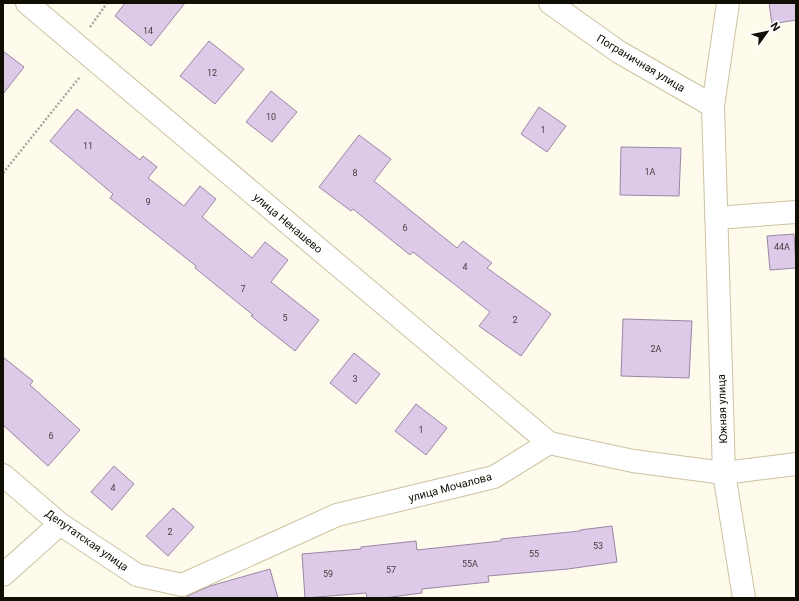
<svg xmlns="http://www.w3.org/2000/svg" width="799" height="601" font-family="Roboto,sans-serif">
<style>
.building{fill:#ddcae9;stroke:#9987a4}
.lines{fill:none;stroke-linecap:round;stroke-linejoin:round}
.minor-casing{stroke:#ccc3a1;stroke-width:24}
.tertiary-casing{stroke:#ccc3a1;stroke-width:24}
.path{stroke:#aaa699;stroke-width:2.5;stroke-dasharray:2 2;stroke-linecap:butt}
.minor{stroke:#fff;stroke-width:22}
.tertiary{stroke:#fff;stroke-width:22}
.labels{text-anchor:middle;stroke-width:4;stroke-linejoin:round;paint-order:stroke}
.number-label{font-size:9px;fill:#443d3c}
.street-label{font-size:11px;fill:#110e03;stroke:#fff}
</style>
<rect width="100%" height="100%" fill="#fefaec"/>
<!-- building -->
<path class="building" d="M125,3H185L151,46L115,16Z
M769,3H796V20L772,24Z
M209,41L244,69L215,104L180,76Z
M3,51L24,67L3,94Z
M271,91L297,112L272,142L246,122Z
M539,107L566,126L547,152L521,134Z
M77,109L140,160L143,156L157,167L148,178L184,206L200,186L216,199L202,217L252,258L265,242L288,260L271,282L319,320L295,351L251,316L253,315L195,268L196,266L110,198L113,194L50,141Z
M359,135L391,159L374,181L457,248L463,241L492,263L487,268L551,314L521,356L479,326L490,312L413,252L410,255L353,209L351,211L319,187Z
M621,147L681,148L679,196L620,195Z
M794,234L796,268L770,270L767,236Z
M623,319L692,321L689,378L621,376Z
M354,353L380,374L356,404L330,383Z
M3,357L33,381L30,385L80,430L48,466L3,425Z
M416,404L447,428L426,455L395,431Z
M114,466L134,484L112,510L91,492Z
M173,508L194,527L168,556L146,536Z
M612,526L617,562L568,569L488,576L489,582L422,589V593L384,598H367L366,593L305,598L302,554L361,549V547L416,541L417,550L501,541V539L580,531V530Z
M270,569L278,598H188L187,596L210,586Z"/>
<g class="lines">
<defs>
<path id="minor" d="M550,3L619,52L713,106
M716,218L796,212
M724,473L713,106L728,3
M3,475L60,524L137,575L182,585
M3,575L60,524
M182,585L337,515L494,477L549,443"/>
<path id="tertiary" d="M27,3L549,443L633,461L724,473L796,464
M724,473L744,598"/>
</defs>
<!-- minor casing -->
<use href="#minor" class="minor-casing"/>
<!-- tertiary casing -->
<use href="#tertiary" class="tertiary-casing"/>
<!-- path -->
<path class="path" d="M90,27L107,3
M3,173L79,78V76"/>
<!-- minor -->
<use href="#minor" class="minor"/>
<!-- tertiary -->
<use href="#tertiary" class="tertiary"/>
</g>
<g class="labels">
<!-- number labels -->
<g class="number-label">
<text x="148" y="34">14</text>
<text x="212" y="76">12</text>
<text x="271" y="120">10</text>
<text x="543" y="133">1</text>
<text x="88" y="149">11</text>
<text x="650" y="175">1А</text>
<text x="355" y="176">8</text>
<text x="148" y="205">9</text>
<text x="405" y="231">6</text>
<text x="782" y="250">44А</text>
<text x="465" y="270">4</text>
<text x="243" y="292">7</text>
<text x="285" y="321">5</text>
<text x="515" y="323">2</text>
<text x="656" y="352">2А</text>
<text x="355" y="382">3</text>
<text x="421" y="433">1</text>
<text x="51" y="439">6</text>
<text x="113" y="491">4</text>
<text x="170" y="535">2</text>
<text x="598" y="549">53</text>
<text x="534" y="557">55</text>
<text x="470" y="567">55А</text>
<text x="391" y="573">57</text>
<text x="328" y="577">59</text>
</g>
<!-- street labels -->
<g class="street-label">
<text transform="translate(641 63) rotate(31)" y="4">Пограничная улица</text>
<text transform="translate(288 223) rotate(40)" y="4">улица Ненашево</text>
<text transform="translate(722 409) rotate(-92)" y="4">Южная улица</text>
<text transform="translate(450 487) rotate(-15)" y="4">улица Мочалова</text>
<text transform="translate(87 540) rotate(35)" y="4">Депутатская улица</text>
</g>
</g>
<!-- border -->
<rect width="799" height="601" fill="none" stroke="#110e03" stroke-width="8"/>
<!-- north arrow -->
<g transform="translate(767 32) rotate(57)" stroke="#ffffff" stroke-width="3" paint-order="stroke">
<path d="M0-3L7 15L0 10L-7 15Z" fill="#110e03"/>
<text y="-6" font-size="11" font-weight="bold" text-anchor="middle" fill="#110e03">N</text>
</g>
</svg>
